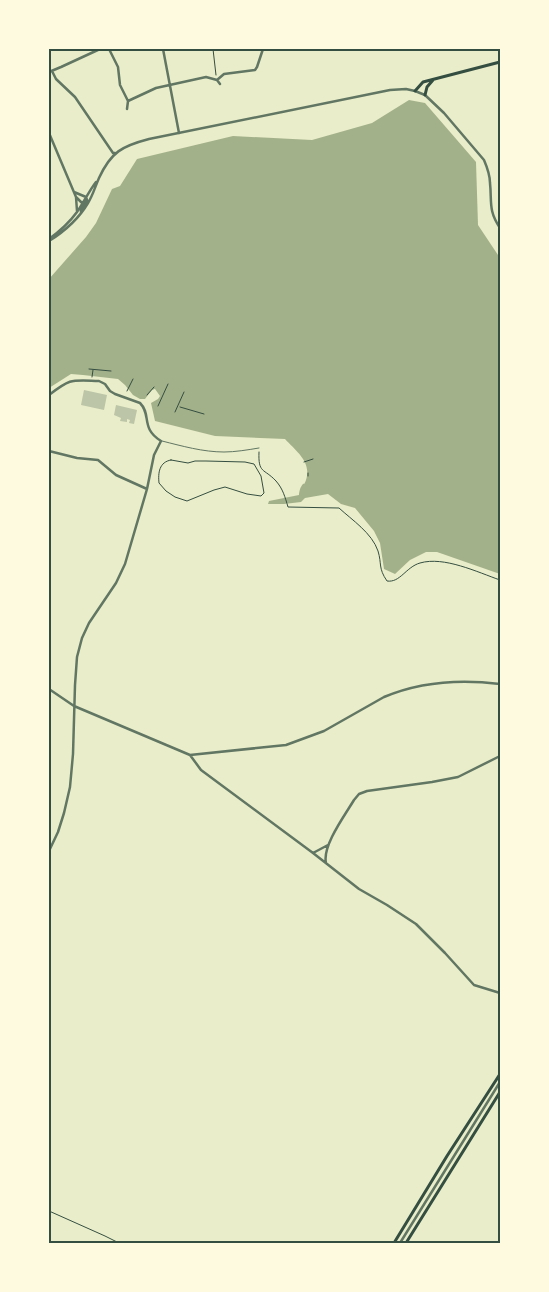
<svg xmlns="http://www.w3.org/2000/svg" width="549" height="1292" font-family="Roboto,sans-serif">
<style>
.water{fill:#a3b18a}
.building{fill:#bcc5a7}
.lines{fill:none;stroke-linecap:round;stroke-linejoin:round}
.path{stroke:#344e41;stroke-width:1}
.service{stroke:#617663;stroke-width:1}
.minor{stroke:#617663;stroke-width:2.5}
.tertiary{stroke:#617663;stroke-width:2.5}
.secondary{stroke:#344e41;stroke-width:3}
.neatline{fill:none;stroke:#344e41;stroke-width:2}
</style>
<rect width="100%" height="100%" fill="#e9edc9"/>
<!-- water -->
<path class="water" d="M409,100L425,103L476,162L478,225L500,258V574L437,552H426L410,560L395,574L384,569L380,543L374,531L355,508L341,504L328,494L305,498L301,502L284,504H268L269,501L299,495C299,493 300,488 301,487C305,480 303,488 306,480C312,462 296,451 285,439L215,436L155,421L151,403L158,399L160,396L155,389L152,390L145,399H140L133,395L125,385L118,379L83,375L71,374L49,388V279L86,237L96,223L112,189L120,186L137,159L233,136L312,140L372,123Z"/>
<!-- building -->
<path class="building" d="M84,390L107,395L104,410L81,405Z
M116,405L137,410L134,424L129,423L130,420L127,419V422L120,421L121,418L114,415Z"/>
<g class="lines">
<!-- path -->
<path class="path" d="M213,49L216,75
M89,369L111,371
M92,377L93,370
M127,391L133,379
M147,395L154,387
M158,406L168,384
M180,407L204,414
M175,412L184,392
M259,452C258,474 264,468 276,481C283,489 285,497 288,507L339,508C352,520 372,533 378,551C382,564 378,568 387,581C400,583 406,567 420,563C444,556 477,572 500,580
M171,460L188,463L195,461H206L245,462L254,464L261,476L264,493L261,496L247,494L225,487L214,490L187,501L175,497L166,491L159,483C158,473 159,462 171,460Z
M304,462L313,459
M308,473V476
M49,1211L105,1236L119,1243"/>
<!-- service -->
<path class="service" d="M162,441C182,446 203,452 224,452C235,452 247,450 259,448"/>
<!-- minor -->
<path class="minor" d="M109,49L118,67L120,85L128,101L156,88L206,77L217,80L224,74L255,70L257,67L263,49
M163,49L179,133
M52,71L56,79L75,97L113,153H115
M49,72L61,67L100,49
M217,80L220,84
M127,109L128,101
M49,395C71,378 71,380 99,381L105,384L110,391L115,394L140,403C152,415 140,428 161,441L154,455L147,489L125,564L116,583L89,623L82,638L77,657L75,685L73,754L70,787L64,813L58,832L49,851
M49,451L77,458L98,460L116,475L147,489
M49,689L74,706L190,755L286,745L324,731L384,697C422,681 460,679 500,684
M190,755L201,770L313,853L359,889L387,905L416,924L445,953L474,985L500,993
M313,853L328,845
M326,863C322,846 345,815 354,800L359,794L367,791L432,782L458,777L500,756"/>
<!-- tertiary -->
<path class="tertiary" d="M49,133L76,197L81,202L87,204
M74,192L86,197L87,200L81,209V213
M76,197L77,211
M49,239C60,231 69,223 77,212C84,202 89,191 96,182
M49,241C65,231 78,220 88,203C93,195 95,187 99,178C111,152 122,146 149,139L390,90L406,89L415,91L425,95L444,113L484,160C487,167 490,175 490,183C492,202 488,210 500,228
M400,1243L500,1082
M498,1243L500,1242"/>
<!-- secondary -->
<path class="secondary" d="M415,91L423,82L500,62
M425,95L427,87L433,80
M394,1243L447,1156L500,1074
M406,1243L500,1092"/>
</g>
<!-- border -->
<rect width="549" height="1292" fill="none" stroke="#fefae0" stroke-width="100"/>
<rect x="50" y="50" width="449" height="1192" class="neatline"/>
</svg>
